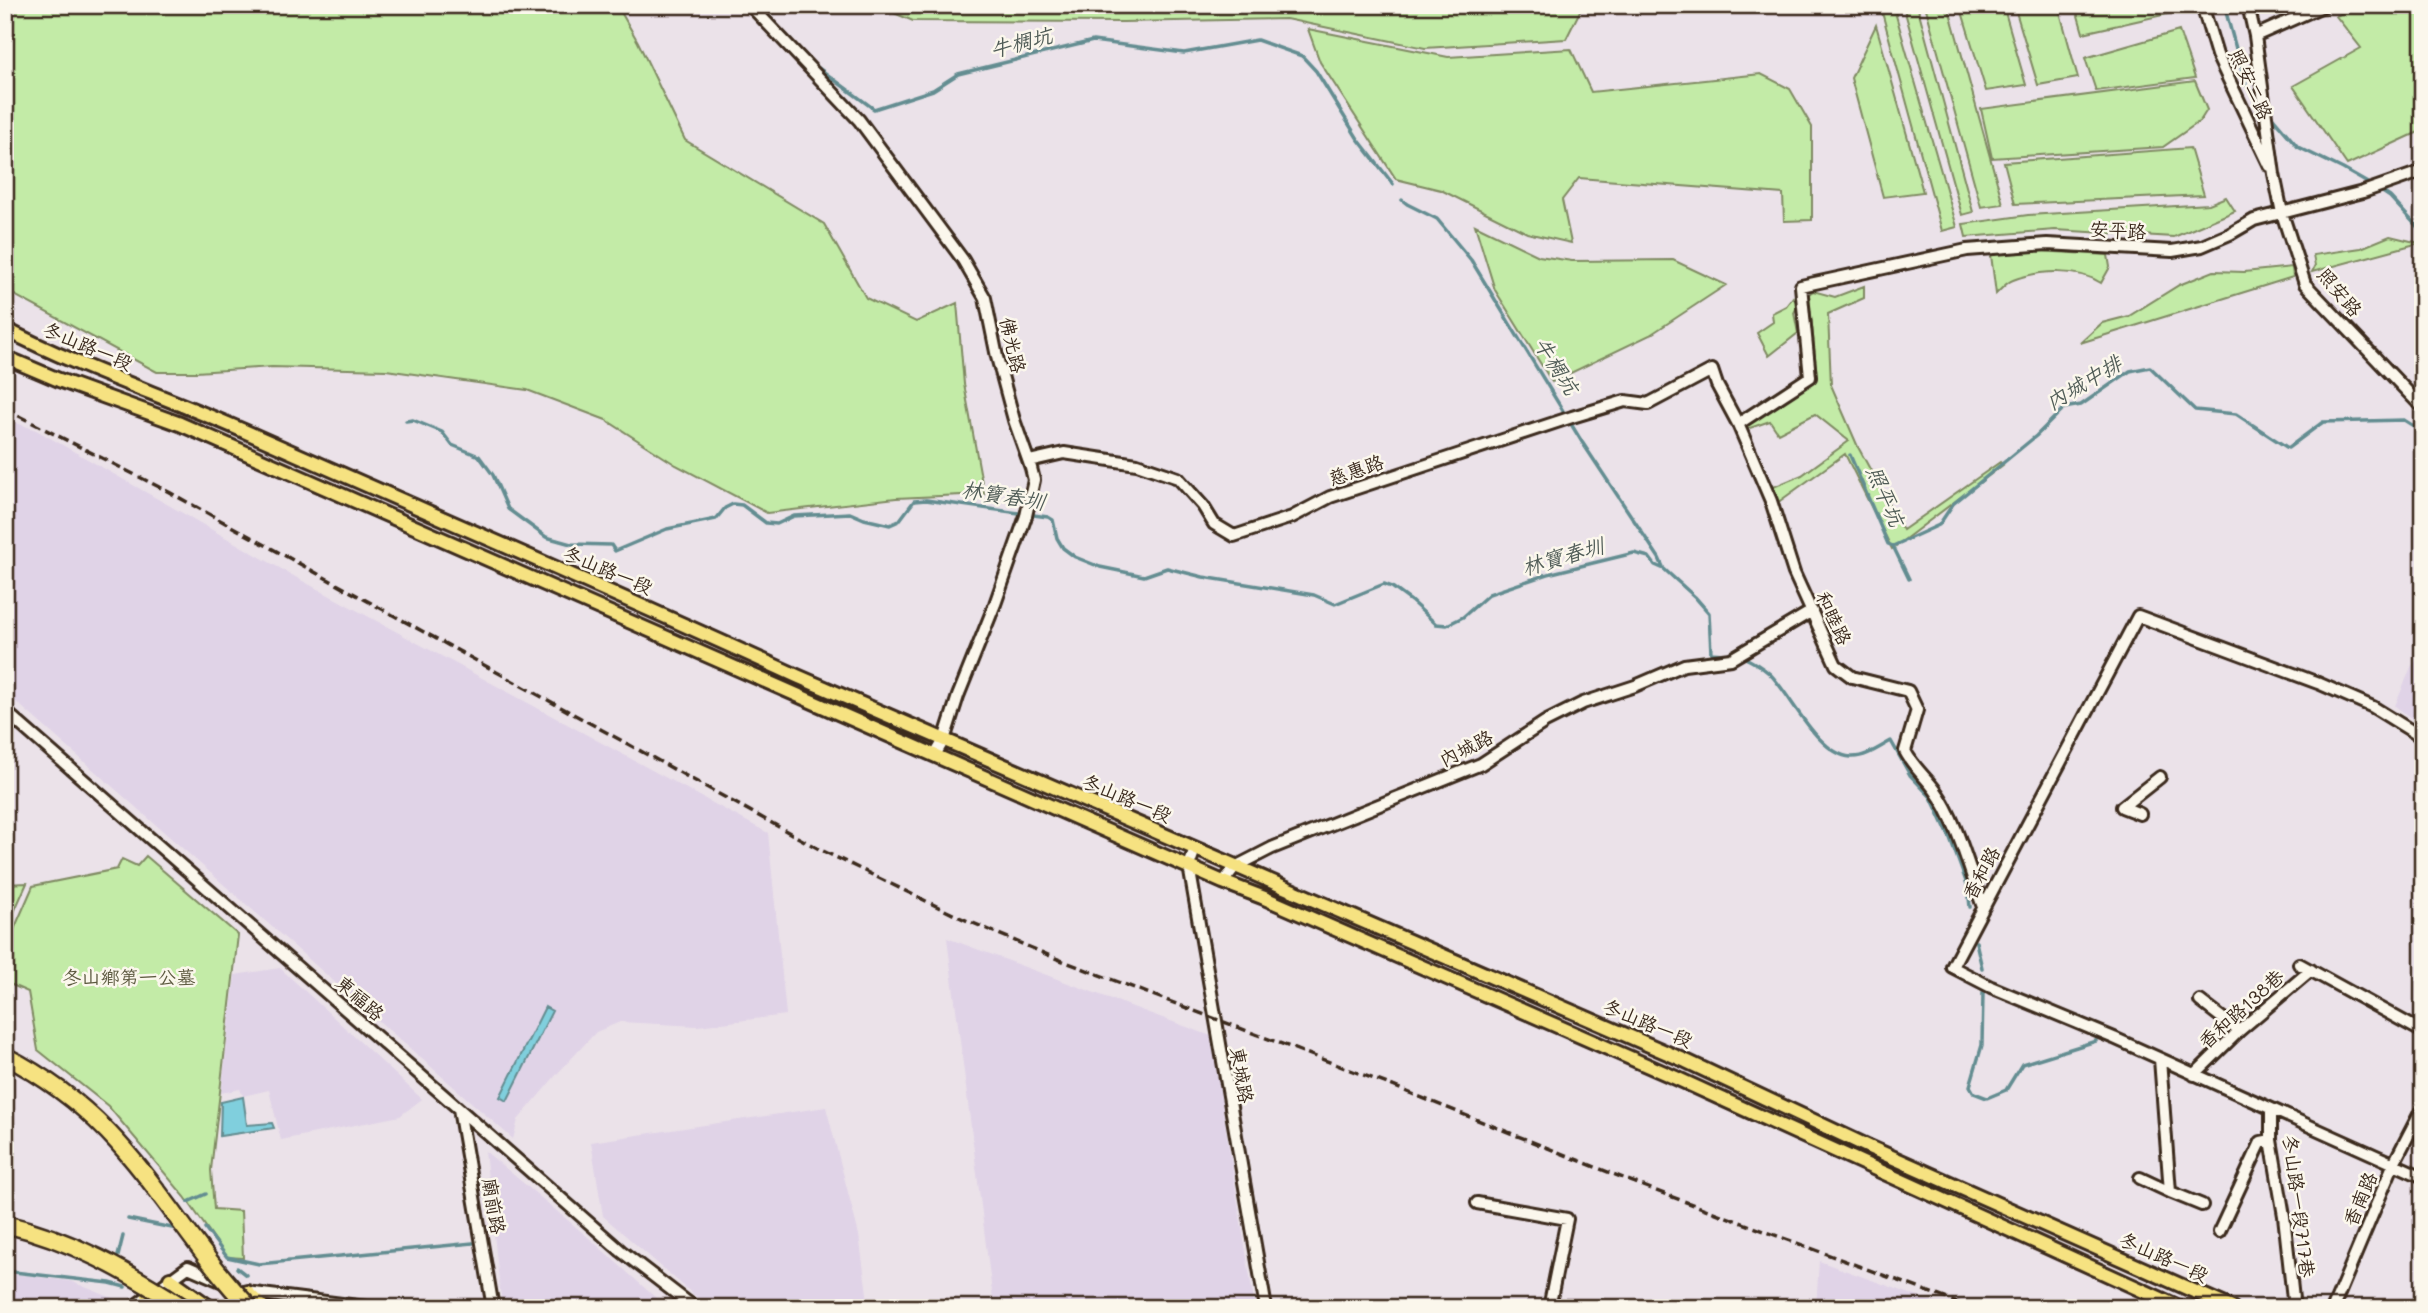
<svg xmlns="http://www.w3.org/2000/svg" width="2428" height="1313" font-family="Mali,'LXGW WenKai TC',sans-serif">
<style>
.built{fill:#e0d3e7}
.green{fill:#c3eba7;stroke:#7f8a62;stroke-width:2}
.water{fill:#80cfdd;stroke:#648d91;stroke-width:2}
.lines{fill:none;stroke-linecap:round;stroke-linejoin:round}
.stream{stroke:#648d91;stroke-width:3.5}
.minor-casing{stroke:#3b2a1e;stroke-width:16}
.major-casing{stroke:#3b2a1e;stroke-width:18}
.minor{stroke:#fbf7ec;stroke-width:10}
.major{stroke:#f6e281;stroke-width:12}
.rail{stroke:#3b2a1e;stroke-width:3.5;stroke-dasharray:10 5;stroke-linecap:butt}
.highway-bridge-casing{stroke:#3b2a1e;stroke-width:21;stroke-linecap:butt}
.highway-bridge{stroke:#f6e281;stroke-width:16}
.labels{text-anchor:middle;stroke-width:5;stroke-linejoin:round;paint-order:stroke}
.street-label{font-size:19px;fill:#3b2a1e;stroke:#fbf7ec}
.park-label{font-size:19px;fill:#5d5a40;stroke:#fbf7ec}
.water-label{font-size:21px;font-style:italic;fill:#505c57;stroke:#fbf7ec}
</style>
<rect width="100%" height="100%" fill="#ebe2e9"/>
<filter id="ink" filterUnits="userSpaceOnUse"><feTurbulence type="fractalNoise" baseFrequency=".0143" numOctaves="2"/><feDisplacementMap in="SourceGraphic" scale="14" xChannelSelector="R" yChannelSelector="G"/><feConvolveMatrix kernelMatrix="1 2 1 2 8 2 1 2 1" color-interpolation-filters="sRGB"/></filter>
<g filter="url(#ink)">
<!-- built -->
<path class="built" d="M5,419L36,430L299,579L768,833L786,1015L698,1026L620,1022L596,1032L557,1074L518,1120L513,1139L5,692Z
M2423,652V727L2395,706L2411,667Z
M947,938L1211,1036L1255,1308H994Z
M280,968L422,1099L400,1116L281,1140L269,1090L243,1096L240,1089L221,1093L235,975Z
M826,1107L859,1235L869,1308H709L603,1216L591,1142Z
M485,1151L589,1238L667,1308H502Z
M1819,1261L1949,1308H1816Z
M5,1273L70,1281L137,1308H5Z"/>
<!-- green -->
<path class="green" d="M5,5H617L638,42L685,140L824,224L866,298L916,322L957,303L964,384L984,494L896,498L767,513L676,465L606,420L527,390L386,370L272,367L196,372H157L5,290Z
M875,5H1583L1566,39L1425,48L1286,19L1123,22L913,21Z
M1880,5H1893L1957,227L1942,231Z
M1903,5H1917L1973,212L1962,215Z
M1925,5H1948L2003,204L1981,207Z
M1960,5H2003L2026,85L1986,91Z
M2014,5H2058L2078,78L2038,85Z
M2075,5H2174L2176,12L2083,33Z
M2359,5H2423V130L2347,165L2293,86L2361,48L2336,16Z
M1876,25L1923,192L1883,197L1851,78Z
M1308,29L1448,57L1571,49L1591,92L1761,74L1790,89L1812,127V220L1784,221L1783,194L1579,178L1562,200L1571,243L1527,233L1441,190L1396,179L1320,62Z
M2179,31L2195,78L2096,91L2085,58Z
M2195,81L2207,110L2200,121L2163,147L1992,158L1981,109Z
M2190,148L2204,195L2015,204L2004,162Z
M2226,197L2235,211L2174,237L2055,230L1966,237L1963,224L2028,215L2209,204Z
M1475,225L1539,256L1572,261L1673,260L1726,285L1650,335L1552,382L1495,290Z
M2390,236L2419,243L2312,272L2315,266L2313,255L2361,248Z
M2038,251L2108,255L2110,267L2101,283C2078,268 2039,270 2013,280C2007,282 2001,289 1996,294L1991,255Z
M2292,267L2293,277L2080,343L2102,323L2129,316L2179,285L2214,271L2244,272Z
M1864,286V298L1828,314L1831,385L1858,447L1903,530L2000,462L2003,465L1892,549L1845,454L1777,503L1771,488L1802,475L1849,441L1815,414L1778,433L1770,421L1747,429L1745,424L1817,378L1809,294L1813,291L1835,297Z
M1793,297L1798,305L1794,313L1798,333L1769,356L1757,333L1773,322L1772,313L1786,306Z
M146,856L238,935L211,1170L214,1209L241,1211L243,1258L227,1257L185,1197L108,1106L38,1050L28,992L5,982V950L33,886L117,869L122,859L137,866Z
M27,883L5,932V884Z"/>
<!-- water -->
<path class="water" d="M545,1007L552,1011L507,1101L500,1097Z
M243,1097L247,1125L272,1123L274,1128L220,1136L221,1102Z"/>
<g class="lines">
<!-- stream -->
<path class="stream" d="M761,5L779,29
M2224,5L2246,85L2261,103
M813,64L874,109L933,90L958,74L1093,41L1184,53L1257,40L1302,56L1316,71L1358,139L1393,184
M2268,112L2298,147L2343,169L2371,185
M2378,189L2390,197L2423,233
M1402,200L1407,204L1437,219L1471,260L1582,442L1659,558L1663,567
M406,421L413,420L442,432L452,445L479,456L493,475L508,509L546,537L571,544L611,545L615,551L667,529L716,519L725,508L733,504L742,505L766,523L777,524L794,516L850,513L864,519L890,525L899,521L914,501L926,500L1048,517L1053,520L1057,538L1063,548L1075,557L1100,567L1144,576L1167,568L1203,577L1314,595L1335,604L1384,584L1392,587L1411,601L1436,624L1447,625L1463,617L1489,594L1548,574L1634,553L1649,557L1655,565L1664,569L1695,597L1709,613L1711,653L1723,654
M1850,455L1888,544L1893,546L1909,579
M1893,546L1939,525L1953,504L2036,436L2064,408L2081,405L2130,371L2150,367L2195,410L2236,414L2288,448L2323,422L2404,420L2423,432
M1743,657C1752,661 1762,667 1770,674C1791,695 1818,755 1851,757C1865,758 1880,747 1891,741L1910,775L1931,797L1950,838L1968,887L1970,907
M1976,942L1982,968
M1983,993L1982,1045L1970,1086L1974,1093L1987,1098L2006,1090L2022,1064L2096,1041
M188,1202L206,1194
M128,1219L177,1229
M205,1228L227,1257L259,1264L473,1243
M118,1256L123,1236
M237,1268L246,1275
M5,1271L110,1283L125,1287"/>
<defs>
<path id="minor" d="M750,5L859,120L963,260L985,298L997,357L1014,420L1031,468L1034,480L1026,516L995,604L958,696L944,740L935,755
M2202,5L2217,55L2270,166
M2248,5L2255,36L2274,174L2282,213L2305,284L2423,408
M2255,36L2325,5
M1738,424L1810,377L1801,286L1967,250L2047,244L2172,251L2202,246L2230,234L2254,220L2363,192L2423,171
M1029,461L1064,453L1137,464L1178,478L1203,506L1214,524L1234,536L1292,517L1330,497L1572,417L1625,401L1648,404L1712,370L1717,385L1738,424L1771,501L1794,573L1836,665L1852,677L1908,691L1917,710L1905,751C1913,767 1925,776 1935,790C1957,820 1970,872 1983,907
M5,711L621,1251L695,1308
M2423,738L2373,707L2318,683L2138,616L1952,967L1991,987L2114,1038L2423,1177
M2140,814L2122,807L2160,777
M1195,849L1189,866L1266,1308
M1223,882L1235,867L1272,848L1481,764L1545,722L1583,703L1635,686L1684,665L1731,659L1812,611
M2299,964L2423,1032
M2200,1001L2239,1031
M2160,1059L2170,1192L2202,1205
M2194,1075L2239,1031L2311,970
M459,1109L493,1308
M2271,1109V1140L2284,1216L2294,1308
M2140,1178L2170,1192
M1477,1203L1567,1219L1549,1308
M2219,1232L2261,1142L2271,1140
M246,1292L374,1308
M132,1308L188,1267L225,1283
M2333,1308L2394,1163L2423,1107"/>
<path id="major" d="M5,329C82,369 165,396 244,431C429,513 614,592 797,676L1686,1061L1869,1147L2232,1308
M5,357L59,380L180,424L1223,882L1262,897L1676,1078L2181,1308
M170,1279L211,1308
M247,1292L264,1308
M148,1295L167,1308"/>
</defs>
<!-- minor casing -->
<use href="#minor" class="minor-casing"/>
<!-- major casing -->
<use href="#major" class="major-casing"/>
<!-- minor -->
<use href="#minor" class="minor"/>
<!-- major -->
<use href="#major" class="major"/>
<!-- rail -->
<path class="rail" d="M5,409L169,492L819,849L959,917L1055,958L1390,1085L1643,1186L1972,1308"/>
<defs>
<path id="highway-bridge" d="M5,1056C44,1076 78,1101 108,1132C160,1186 197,1253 250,1308
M5,1224C71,1239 128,1272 184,1308"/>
</defs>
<!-- highway-bridge casing -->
<use href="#highway-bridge" class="highway-bridge-casing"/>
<!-- highway-bridge -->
<use href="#highway-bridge" class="highway-bridge"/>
</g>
</g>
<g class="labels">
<!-- street labels -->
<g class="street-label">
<text transform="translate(2251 84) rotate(65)" y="7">照安二路</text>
<text transform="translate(2118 230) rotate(3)" y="7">安平路</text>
<text transform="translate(2340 292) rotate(50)" y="7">照安路</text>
<text transform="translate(1013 345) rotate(77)" y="7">佛光路</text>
<text transform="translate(88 346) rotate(23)" y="7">冬山路一段</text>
<text transform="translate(1356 470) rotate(-19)" y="7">慈惠路</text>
<text transform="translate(608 570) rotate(23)" y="7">冬山路一段</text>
<text transform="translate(1834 618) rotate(65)" y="7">和睦路</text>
<text transform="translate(1466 748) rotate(-27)" y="7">內城路</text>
<text transform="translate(1127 798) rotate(23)" y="7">冬山路一段</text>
<text transform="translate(1981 873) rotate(-62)" y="7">香和路</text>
<text transform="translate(360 998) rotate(41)" y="7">東福路</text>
<text transform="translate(2241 1009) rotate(-42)" y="7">香和路138巷</text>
<text transform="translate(1648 1023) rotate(23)" y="7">冬山路一段</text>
<text transform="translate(1242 1075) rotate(80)" y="7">東城路</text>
<text transform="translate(2360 1199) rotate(-67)" y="7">香南路</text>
<text transform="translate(494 1206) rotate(80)" y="7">廟前路</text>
<text transform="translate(2299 1206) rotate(83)" y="7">冬山路一段717巷</text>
<text transform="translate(2164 1257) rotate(24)" y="7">冬山路一段</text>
</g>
<!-- park labels -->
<g class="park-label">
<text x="129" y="984">冬山鄉第一公墓</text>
</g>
<!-- water labels -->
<g class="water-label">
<text transform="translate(1021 43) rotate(-14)" y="7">牛椆坑</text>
<text transform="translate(1556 366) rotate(58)" y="7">牛椆坑</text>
<text transform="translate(2084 383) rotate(-31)" y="7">內城中排</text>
<text transform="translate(1003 496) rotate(9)" y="7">林寶春圳</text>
<text transform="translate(1885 496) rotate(67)" y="7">照平坑</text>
<text transform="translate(1563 557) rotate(-16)" y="7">林寶春圳</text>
</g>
</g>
<!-- margin -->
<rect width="2428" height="1313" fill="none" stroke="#fbf7ec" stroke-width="28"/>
<rect x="14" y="14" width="2400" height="1285" fill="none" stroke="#3b2a1e" stroke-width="2.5" filter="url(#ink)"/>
</svg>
